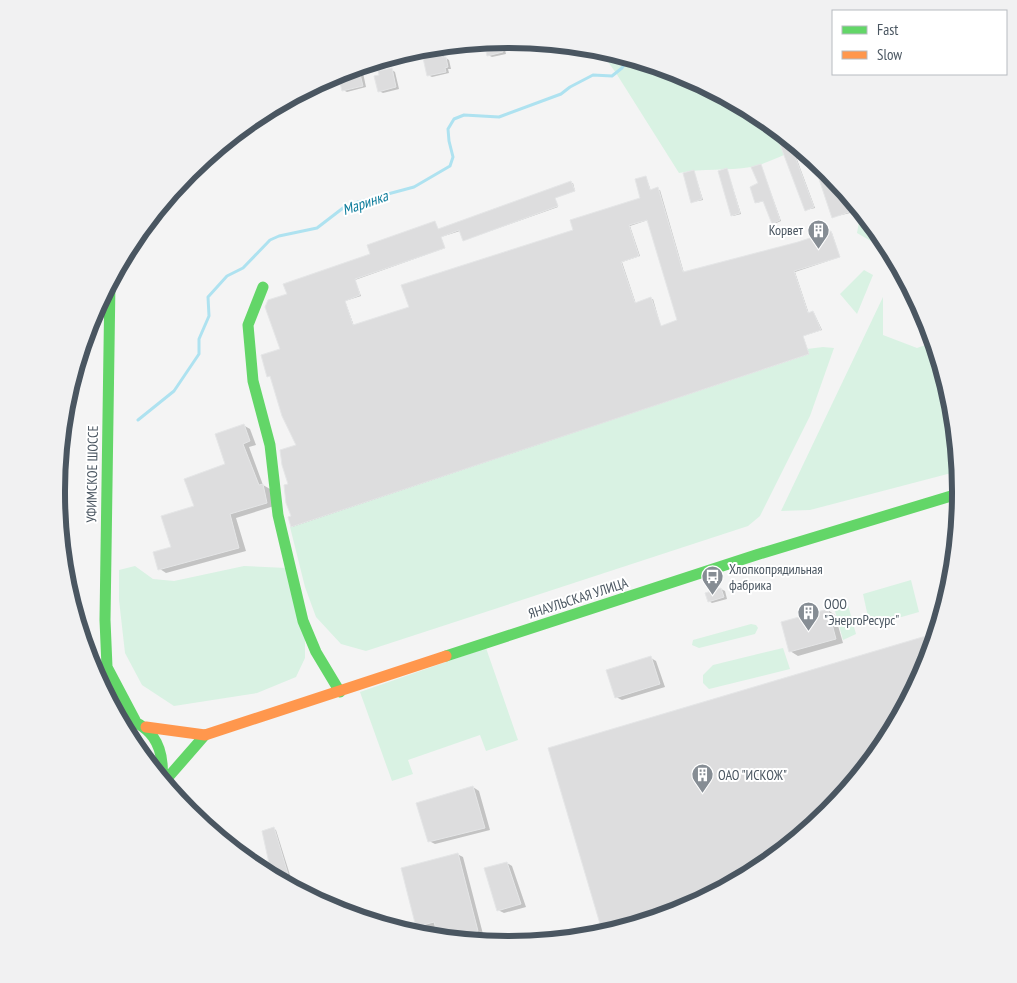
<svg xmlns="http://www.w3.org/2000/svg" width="1017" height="983" font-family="'PT Sans Narrow',sans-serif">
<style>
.green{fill:#d9f2e3}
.shadow{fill:#0003;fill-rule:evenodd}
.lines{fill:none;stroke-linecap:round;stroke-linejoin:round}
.stream{stroke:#aee2f0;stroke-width:3}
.building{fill:#ddddde;stroke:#e5e6e7;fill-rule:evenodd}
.fast{stroke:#63d668;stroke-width:11}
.slow{stroke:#ff974d;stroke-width:11}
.labels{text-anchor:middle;stroke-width:4;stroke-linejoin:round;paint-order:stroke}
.poi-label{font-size:14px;fill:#4a5661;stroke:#fff;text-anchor:start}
.street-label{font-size:14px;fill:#4a5661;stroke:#fff}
.water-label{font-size:15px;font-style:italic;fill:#0c7c9b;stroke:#fff}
.rim{fill:none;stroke:#4a5661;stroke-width:6}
</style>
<rect width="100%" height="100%" fill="#f4f4f4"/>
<!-- green -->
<path class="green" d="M598,48L682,73L760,115L773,126L784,155C774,159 762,165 751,167C727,171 703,168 679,173L616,73Z
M861,211L885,240L886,242L883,248L857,233Z
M864,270L873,275L857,314L840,294Z
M883,297V335L917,348L934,342L953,403L959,471L810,510L781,511Z
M823,347L834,348L810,416L760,516L748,526L366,651L341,644L316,617L305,587L290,527L809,354L807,349Z
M135,566L153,579L174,581L244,566L287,568L305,635V658L296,677L257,693L174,706L142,685L125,653L119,600V570Z
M911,580L919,612L870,626L863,594Z
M846,598L856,634L843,640L833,604Z
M751,624L756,625L758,628L755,634L699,648L692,645L693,640Z
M486,648L518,740L486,751L480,735L408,760L413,774L392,781L360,692Z
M783,648L790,669L709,689L703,683V675L713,665Z
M126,732C139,739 148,750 150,765L132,743Z"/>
<!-- shadow -->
<path class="shadow" d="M500,40L503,42L506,54L492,57L488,55L485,43Z
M442,55L449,60L451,69H448L449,73L432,77L428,75Z
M392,70L395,72L399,89L383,93L379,91Z
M359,71L363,73L366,87L347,92L343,90Z
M330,76V81L327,82L328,85L320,86L317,84Z
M775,128L789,138L815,208L806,210Z
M814,159L829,172L840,185L850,213L833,217Z
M761,165L781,221L774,224L764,201L756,203L760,184Z
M727,169L741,214L733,216L732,215Z
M694,171L703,200L693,202H692Z
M646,177L651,191L660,190L684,273L832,233L840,257L795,272L809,314L814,313L822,330L803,336L809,354L292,527L289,484L297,446L271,376H269L282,350L288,295L435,223L439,230L573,183L575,191L555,198L558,207L465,240L460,231L441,237L445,248L355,280L361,296L345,301L354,326L410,308L642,198ZM648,220L678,321L661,327L653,299L636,304L622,262L640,256L630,226Z
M911,288L927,319L929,326L924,327L919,324Z
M243,425L250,429L256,445L249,447L263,485L270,489L274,506L236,518L246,551L166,573L160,569L195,506L227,464Z
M721,589L725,591L727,599L712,603L709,601Z
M828,610L835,615L843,643L798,656L790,651Z
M936,635L927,665L885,743L828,812L760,868L681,910L604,933L549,749Z
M651,658L656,661L665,687L622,700L616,697Z
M473,787L479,791L490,830L435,844L429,841Z
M274,829L276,830L290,875L278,879L275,878Z
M457,854L463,857L483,934L461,940L440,937L437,926L423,930L417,926Z
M507,863L512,866L526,907L504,913L498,910Z
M355,909L359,911L364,919L348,914Z"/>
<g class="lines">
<!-- stream -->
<path class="stream" d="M138,420L174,391L199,354V339L209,316L208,297L227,276L243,268L270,240L279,236L317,228L343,208L358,202L414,187L450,166L453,157L449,141L448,129L454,119L464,115L499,117L561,94L570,87L593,75L612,76L622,68L629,57
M63,422L69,421"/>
</g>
<!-- building -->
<path class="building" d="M498,40H500L503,52L487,56L484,42Z
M442,54V57H446L448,67L445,68L446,72L427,76L423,58Z
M392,68L396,87L378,92L374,76L379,75L378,71Z
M359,70L363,86L342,91L338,75Z
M773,126L788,138L814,207L805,211Z
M812,158L829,172L840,185L849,212L832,218Z
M761,164L780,220L772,224L763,201L755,203L750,187L758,183L751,167Z
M727,168L740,213L731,216L718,171Z
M694,170L702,199L691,203L683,173Z
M646,176L650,190L658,187L683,272L798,242L831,231L840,257L794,271L808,313L813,311L821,330L803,336L809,354L291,527L288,517L291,516L286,503L284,485L288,484L282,465L280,450L296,445L282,416L270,376L267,377L261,355L280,349L265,307L268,300L287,294L283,284L370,254L367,245L435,221L438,229L571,181L575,191L555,198L558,206L463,241L459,230L441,237L445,248L355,279L360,295L345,301L353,325L409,307L401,285L573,230L570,220L640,198L635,179ZM647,220L677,320L661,326L651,297L635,303L621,262L639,256L629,225Z
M910,286L927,319L928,321L918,325L905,288Z
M244,424L250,441L243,444L259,485L263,484L267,503L230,514L239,548L158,570L153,552L171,547L161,516L194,506L184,479L225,464L215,434Z
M721,588L724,597L708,602L705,593Z
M828,609L836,639L789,652L781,622Z
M936,633L927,665L885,743L828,812L760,868L681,910L603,934L548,748Z
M651,656L660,684L615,698L606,670Z
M473,786L485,828L428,842L416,803Z
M274,827L288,874L276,878L273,877L269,863L262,831Z
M458,853L478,931L450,938L438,937L434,922L416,927L401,868Z
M507,862L521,904L497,911L484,868Z"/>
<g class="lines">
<!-- fast -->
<path class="fast" d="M110,281L105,620L107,667L135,720
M263,287L248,325L253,381L270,445L278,515L303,621L316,652L340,692
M446,656L756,555L961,493
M116,714C151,725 165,743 162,780
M164,782L205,735"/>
<!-- slow -->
<path class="slow" d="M146,727L205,735L446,656"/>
</g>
<!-- icons -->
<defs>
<symbol id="building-pin" viewBox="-11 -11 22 30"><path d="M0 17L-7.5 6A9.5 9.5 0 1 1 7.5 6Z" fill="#868d94" stroke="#fff"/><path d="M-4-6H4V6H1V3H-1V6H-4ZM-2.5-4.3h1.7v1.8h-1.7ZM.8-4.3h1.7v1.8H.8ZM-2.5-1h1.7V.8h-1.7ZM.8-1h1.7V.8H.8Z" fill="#fff"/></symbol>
<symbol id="bus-pin" viewBox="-11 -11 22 30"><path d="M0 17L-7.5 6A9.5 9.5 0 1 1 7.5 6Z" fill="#868d94" stroke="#fff"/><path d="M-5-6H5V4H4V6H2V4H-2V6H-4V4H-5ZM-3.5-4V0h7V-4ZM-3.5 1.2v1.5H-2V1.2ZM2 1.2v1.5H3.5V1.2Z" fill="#fff"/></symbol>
</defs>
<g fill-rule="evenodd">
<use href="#building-pin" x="806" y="218" width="25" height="34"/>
<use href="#bus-pin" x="700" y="564" width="25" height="34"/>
<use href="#building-pin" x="796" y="600" width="25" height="34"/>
<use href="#building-pin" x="690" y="762" width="25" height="34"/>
</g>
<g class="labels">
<!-- poi labels -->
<g class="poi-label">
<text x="803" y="235" text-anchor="end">Корвет</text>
<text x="729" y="574">Хлопкопрядильная<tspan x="729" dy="16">фабрика</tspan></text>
<text x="824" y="609">ООО<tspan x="824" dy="16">"ЭнергоРесурс"</tspan></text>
<text x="718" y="780">ОАО "ИСКОЖ"</text>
</g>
<!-- street labels -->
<g class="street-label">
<text transform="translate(92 474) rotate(-89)" y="5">УФИМСКОЕ ШОССЕ</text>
<text transform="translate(578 598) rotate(-18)" y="5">ЯНАУЛЬСКАЯ УЛИЦА</text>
</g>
<!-- water labels -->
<g class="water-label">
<text transform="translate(365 203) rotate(-19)" y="5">Маринка</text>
</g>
</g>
<!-- crop -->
<path d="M0 0H1017V983H0ZM508 48H509A443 443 0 0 1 952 491V493A443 443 0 0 1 509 936H508A443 443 0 0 1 65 493V491A443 443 0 0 1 508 48Z" fill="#f1f1f2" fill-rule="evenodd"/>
<path class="rim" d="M508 48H509A443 443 0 0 1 952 491V493A443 443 0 0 1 509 936H508A443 443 0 0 1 65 493V491A443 443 0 0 1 508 48Z"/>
<!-- legend -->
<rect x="832" y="10" width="175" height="65" fill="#ffffff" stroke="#b7bbc0"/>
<rect x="842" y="26" width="25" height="8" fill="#63d668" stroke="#b7bbc0"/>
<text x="877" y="35" font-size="15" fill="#4a5661">Fast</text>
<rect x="842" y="51" width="25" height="8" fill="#ff974d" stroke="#b7bbc0"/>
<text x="877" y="60" font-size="15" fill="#4a5661">Slow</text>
</svg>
